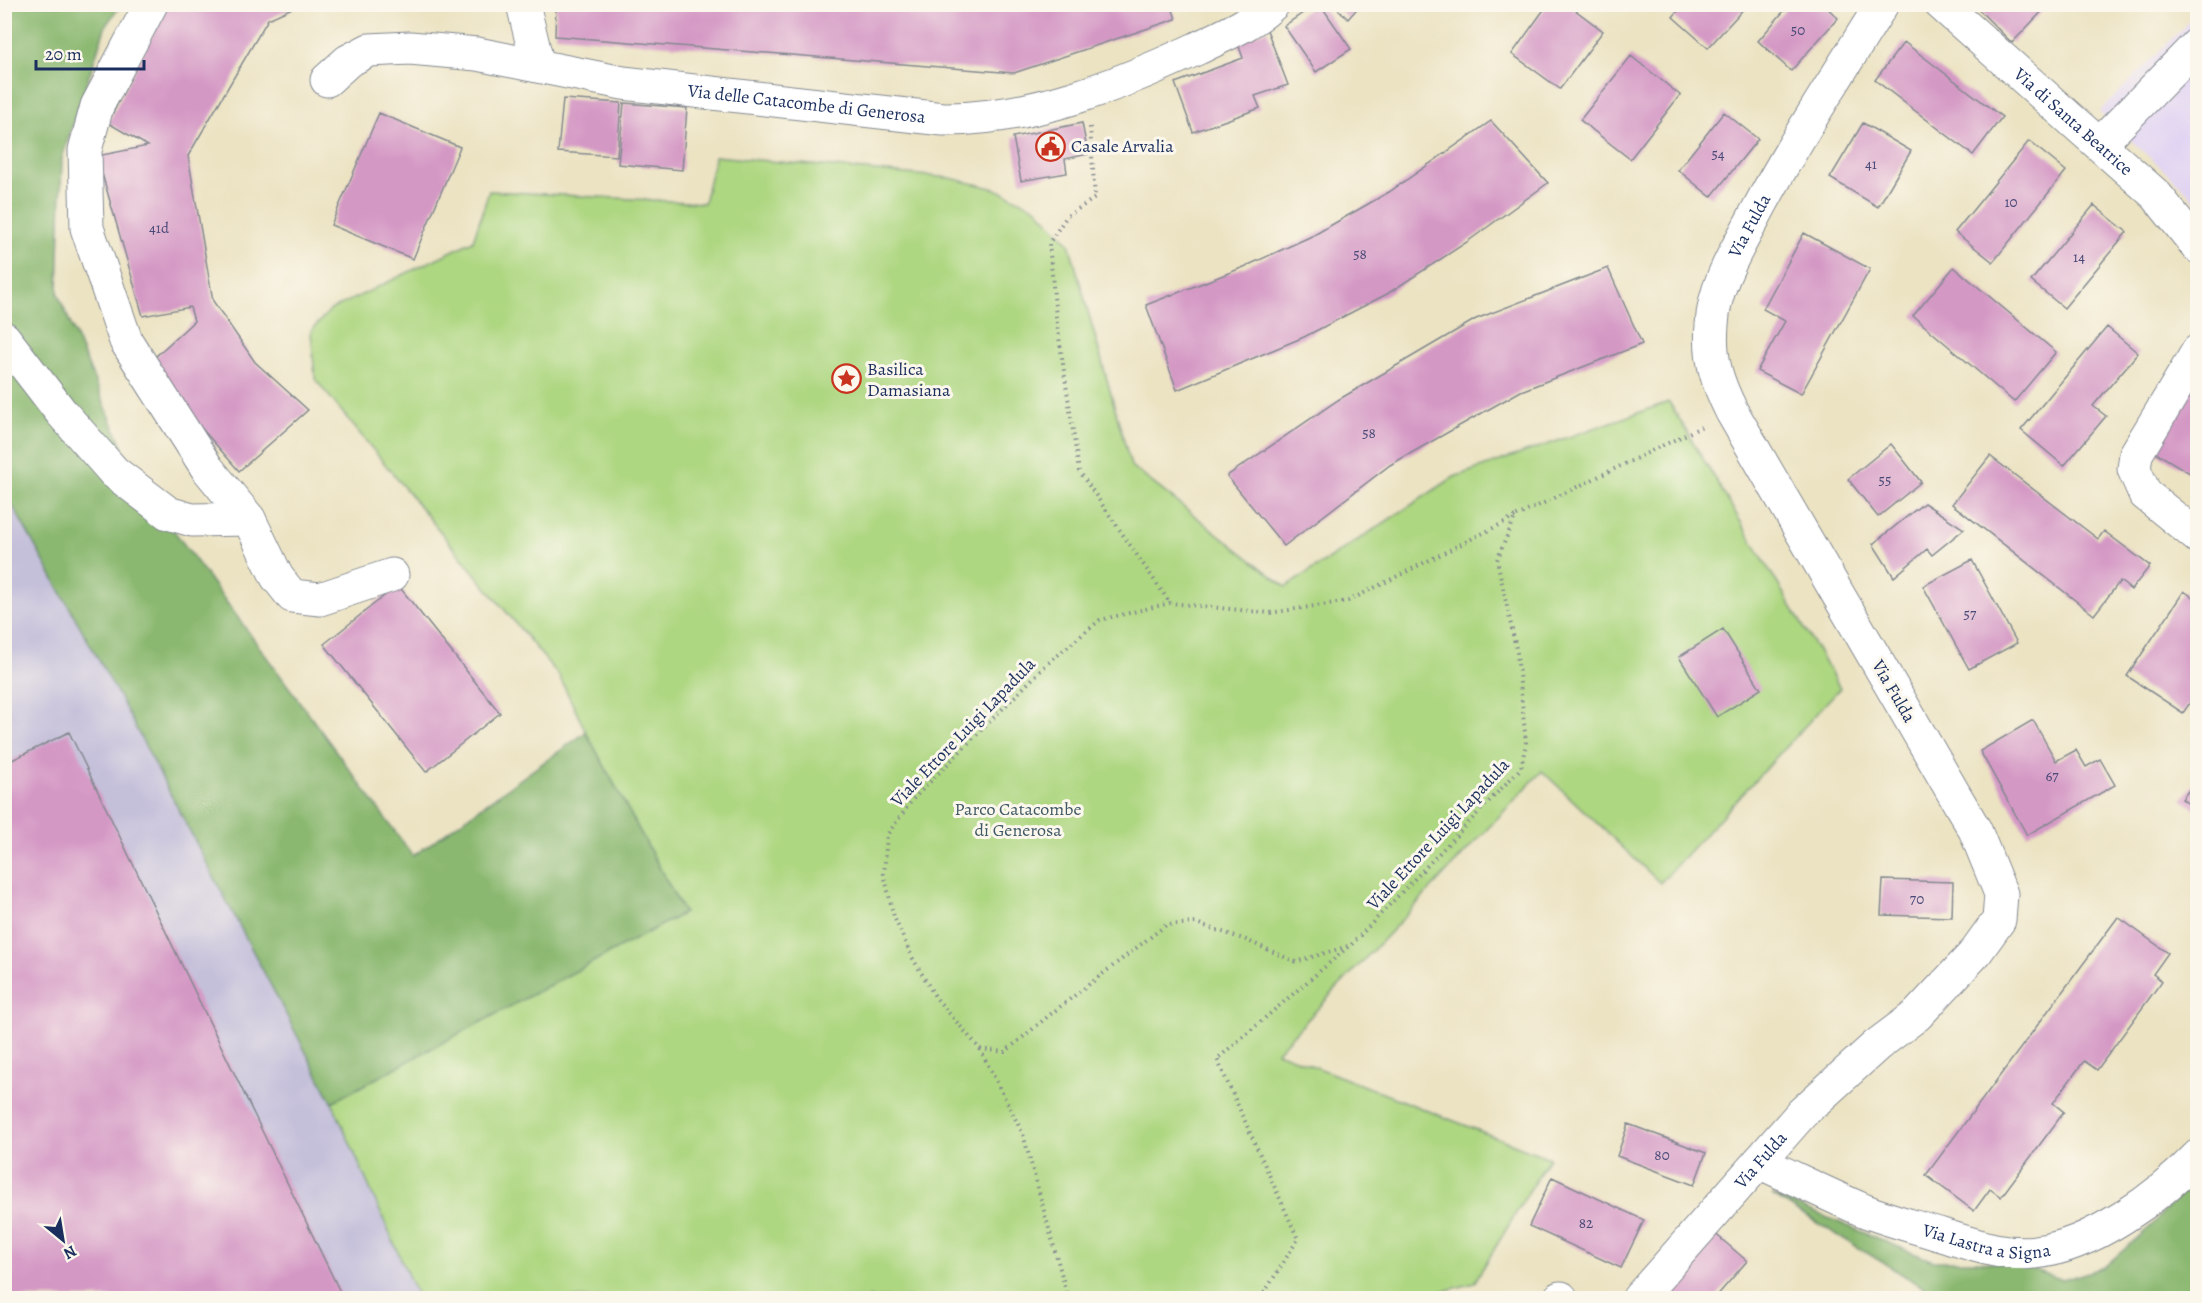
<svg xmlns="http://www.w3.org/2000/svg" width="2202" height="1303" font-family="Alegreya,serif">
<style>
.built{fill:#e1d4f3}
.industrial{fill:#c5c0da}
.green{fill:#aed781;stroke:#648370;stroke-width:1.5}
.forest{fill:#8ab86f;stroke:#527466;stroke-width:1.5}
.building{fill:#d498c5}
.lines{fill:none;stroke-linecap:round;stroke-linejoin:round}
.minor-casing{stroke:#848990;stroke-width:35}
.path{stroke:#848990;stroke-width:4;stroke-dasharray:1.5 4.5;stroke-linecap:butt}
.minor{stroke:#fff;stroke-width:33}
.labels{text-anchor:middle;stroke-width:6;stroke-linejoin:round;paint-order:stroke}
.number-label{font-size:15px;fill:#494978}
.street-label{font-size:18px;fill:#1b2f5e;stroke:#fbf7ec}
.poi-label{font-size:18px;fill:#1b2f5e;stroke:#fbf7ec;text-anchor:start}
.park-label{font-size:18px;fill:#405967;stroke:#fbf7ec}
</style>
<rect width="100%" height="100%" fill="#fbf7ec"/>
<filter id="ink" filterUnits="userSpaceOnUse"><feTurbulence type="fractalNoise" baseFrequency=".0167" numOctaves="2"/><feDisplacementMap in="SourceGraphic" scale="12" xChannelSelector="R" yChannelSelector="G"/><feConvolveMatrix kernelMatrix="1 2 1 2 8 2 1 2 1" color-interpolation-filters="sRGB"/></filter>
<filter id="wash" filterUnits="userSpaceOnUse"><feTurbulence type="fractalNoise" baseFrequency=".008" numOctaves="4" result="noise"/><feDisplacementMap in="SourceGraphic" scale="24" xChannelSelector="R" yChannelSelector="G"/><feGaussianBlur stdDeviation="1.35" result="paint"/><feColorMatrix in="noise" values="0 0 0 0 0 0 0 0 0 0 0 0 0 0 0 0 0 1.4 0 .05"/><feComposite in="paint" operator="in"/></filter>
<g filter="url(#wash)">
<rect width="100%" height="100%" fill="#ece3c3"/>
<!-- built -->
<path class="built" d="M2197,14V204L2183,187L2099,112Z"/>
<!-- industrial -->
<path class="industrial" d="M4,492L120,698L332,1102L418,1298H5Z"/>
<!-- green -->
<path class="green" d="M715,156L950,178L996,189L1036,208L1069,243L1131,466L1286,587L1454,477L1669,402L1840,688L1660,883L1542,771L1277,1052L1549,1158L1474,1283L1418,1298H418L332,1102L684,913L586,732L559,676L315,379L311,331L330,310L473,241L489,191L704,203Z"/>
<!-- forest -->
<path class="forest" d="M4,5H121L106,25L62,158L58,294L136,479L413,856L586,732L684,913L332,1102L120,698L5,492Z
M2197,1176V1298H1941L1772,1195L1933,1261H1977L2021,1265L2063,1280L2104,1267L2152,1225Z"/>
<g id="blocks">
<!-- building -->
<path class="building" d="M168,4H301L268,19L188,156L213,301L255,362L308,410L239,471L189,414L154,358L194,321L190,307L143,316L97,156L148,146L108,123Z
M556,4H1171L1176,19L1014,73L555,36Z
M1316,4H1320L1351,49L1316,72L1284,26Z
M1333,4H1361L1348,19Z
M1548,4H1567L1603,31L1560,89L1512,54Z
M1684,4H1748L1708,48L1673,17Z
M1790,4H1823L1838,18L1791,71L1758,41Z
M1973,4H2049L2012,43Z
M1267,30L1288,85L1255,96L1260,108L1193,132L1175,83L1243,58L1237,41Z
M1904,42L2002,117L1973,155L1875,80Z
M1631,56L1680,95L1630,159L1580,120Z
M563,99L621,103L617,156L558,152Z
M624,103L687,108L682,170L618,164Z
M1724,112L1758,139L1711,197L1678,170Z
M379,113L460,147L413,259L331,225Z
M1491,121L1548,183L1467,242L1387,294L1304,337L1177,390L1146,305L1244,267L1314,235L1389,192Z
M1082,123L1088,154L1065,159L1067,173L1021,181L1013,137Z
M1863,123L1911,151L1878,207L1830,178Z
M2029,141L2066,171L1993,262L1955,232Z
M2094,205L2127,232L2064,308L2031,281Z
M1804,233L1870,269L1801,394L1757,371L1785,321L1763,309Z
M1954,267L2056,352L2014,402L1913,316Z
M1608,268L1642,344L1521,391L1390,465L1284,546L1227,476L1338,400L1476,319Z
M2107,327L2138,353L2093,406L2106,416L2064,466L2021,430Z
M2198,367V478L2148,448Z
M1891,444L1921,482L1878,517L1848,479Z
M1990,456L2098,539L2104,531L2150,566L2131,590L2120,581L2094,615L1952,504Z
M1924,503L1964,529L1932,555L1927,549L1894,577L1873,544Z
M1972,560L2017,643L1969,669L1923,586Z
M398,585L500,713L426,772L324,644Z
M2184,591L2198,601V691L2183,713L2127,676Z
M1723,629L1761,689L1717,717L1679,657Z
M2033,720L2056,761L2076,750L2086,767L2100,759L2115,785L2027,835L1980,751Z
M69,732L103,802L343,1298H4V764Z
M2198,778V811L2182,799Z
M1883,880L1953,882L1952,917L1881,915Z
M2118,917L2168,953L2153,974L2162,981L2097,1070L2084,1061L2053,1103L2064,1112L2001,1197L1990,1189L1974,1211L1926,1175Z
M1628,1124L1706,1153L1694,1185L1617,1156Z
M1552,1177L1644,1220L1621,1268L1529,1226Z
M1712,1231L1747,1261L1715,1298H1654Z"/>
</g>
</g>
<g filter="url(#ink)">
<use href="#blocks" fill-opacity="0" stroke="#848990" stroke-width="1.5"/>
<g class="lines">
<defs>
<g id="minor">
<path d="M523,4L538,66"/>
<path id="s1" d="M1941,4L2156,195L2198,247"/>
<path id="s2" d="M327,80L348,61L369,50L410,48L477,54L623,83L943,119C1031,120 1119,85 1198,48C1224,35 1252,24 1273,4"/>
<path d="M2100,144L2198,44"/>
<path d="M4,338L61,412L114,472L168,513L192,520L249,519L207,468L126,341L87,228L85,150L97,106L151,4"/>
<path d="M2198,351L2136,454L2134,469L2145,494L2198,537"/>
<path d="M249,519L277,577L292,596L320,599L392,575"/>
<path id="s3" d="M1759,1162C1794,1178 1828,1195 1863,1210C1888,1220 1916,1227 1942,1235C1972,1244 2003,1256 2035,1252C2091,1247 2160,1196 2198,1156"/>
<path d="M1560,1298H1561"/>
<path id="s4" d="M1639,1298L1802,1113L1877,1045L1917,1015L1976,952L1999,920L2001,894L1975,830L1732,412C1717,382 1709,359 1712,325C1714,286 1735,253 1753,219C1792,145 1838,75 1882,4"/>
</g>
</defs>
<!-- minor casing -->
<use href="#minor" class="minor-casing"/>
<!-- path -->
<path class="path" d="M1090,127L1095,198L1067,216L1049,243L1056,317L1079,471L1170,603
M1515,517L1348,601L1270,613L1170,603L1100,620L1047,664L913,799L887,835L884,874L894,917L912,957L936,998L980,1049L1005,1052L1052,1013L1166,925L1196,923L1246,940L1296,962L1351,945L1521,768L1526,743L1517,653L1497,560L1515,517L1701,427
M980,1049L1023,1134L1068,1298
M1261,1298L1298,1239L1217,1059L1348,947"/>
<!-- minor -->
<use href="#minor" class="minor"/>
</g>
</g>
<!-- icons -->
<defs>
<symbol id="civic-ring" viewBox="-11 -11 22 22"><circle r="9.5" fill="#fbf7ec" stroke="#c8321e" stroke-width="1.5"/><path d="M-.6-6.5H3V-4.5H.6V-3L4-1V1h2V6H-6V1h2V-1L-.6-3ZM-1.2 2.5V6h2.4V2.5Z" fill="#c8321e"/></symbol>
<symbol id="sight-ring" viewBox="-11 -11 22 22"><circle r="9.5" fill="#fbf7ec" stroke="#c8321e" stroke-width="1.5"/><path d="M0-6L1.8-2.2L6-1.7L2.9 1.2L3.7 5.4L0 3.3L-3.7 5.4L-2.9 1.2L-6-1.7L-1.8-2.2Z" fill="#c8321e"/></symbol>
</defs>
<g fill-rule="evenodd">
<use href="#civic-ring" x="1034" y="130" width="33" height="33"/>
<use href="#sight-ring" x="830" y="362" width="33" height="33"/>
</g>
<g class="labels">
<!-- number labels -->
<g class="number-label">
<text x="1798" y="35">50</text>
<text x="1718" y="159">54</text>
<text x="1871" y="169">41</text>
<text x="2011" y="207">10</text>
<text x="159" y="233">41d</text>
<text x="1360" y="259">58</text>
<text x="2079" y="262">14</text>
<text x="1369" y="438">58</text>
<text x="1885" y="485">55</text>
<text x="1970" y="619">57</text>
<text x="2052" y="781">67</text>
<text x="1917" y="904">70</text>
<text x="1662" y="1160">80</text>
<text x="1586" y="1228">82</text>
</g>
<!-- street labels -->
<g class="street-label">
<text dy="6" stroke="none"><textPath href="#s2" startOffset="494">Via delle Catacombe di Generosa</textPath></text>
<text dy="6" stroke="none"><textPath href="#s1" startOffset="177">Via di Santa Beatrice</textPath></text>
<text dy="6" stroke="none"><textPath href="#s4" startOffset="1300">Via Fulda</textPath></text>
<text transform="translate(1894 691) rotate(60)" y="6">Via Fulda</text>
<text transform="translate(963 732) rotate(-46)" y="6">Viale Ettore Luigi Lapadula</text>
<text transform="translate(1438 834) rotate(-47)" y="6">Viale Ettore Luigi Lapadula</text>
<text dy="6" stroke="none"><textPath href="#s4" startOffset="184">Via Fulda</textPath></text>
<text dy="6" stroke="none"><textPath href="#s3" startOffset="243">Via Lastra a Signa</textPath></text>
</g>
<!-- poi labels -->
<g class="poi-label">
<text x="1071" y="152">Casale Arvalia</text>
<text x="867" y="375">Basilica<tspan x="867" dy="21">Damasiana</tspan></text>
</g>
<!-- park labels -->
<g class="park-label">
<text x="1018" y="815">Parco Catacombe<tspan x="1018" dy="21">di Generosa</tspan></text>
</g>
</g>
<!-- margin -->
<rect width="2202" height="1303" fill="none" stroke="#fbf7ec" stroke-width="24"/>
<!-- north arrow -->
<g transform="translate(63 1240) rotate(150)" stroke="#fbf7ec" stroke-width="4.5" paint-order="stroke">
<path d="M0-4.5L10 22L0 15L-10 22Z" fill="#1b2f5e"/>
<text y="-9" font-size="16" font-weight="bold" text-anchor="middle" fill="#1b2f5e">N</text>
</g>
<!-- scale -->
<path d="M36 60v9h108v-9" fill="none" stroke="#1b2f5e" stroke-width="3"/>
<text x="45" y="60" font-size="18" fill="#1b2f5e" stroke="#fbf7ec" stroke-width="4.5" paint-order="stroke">20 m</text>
</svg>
